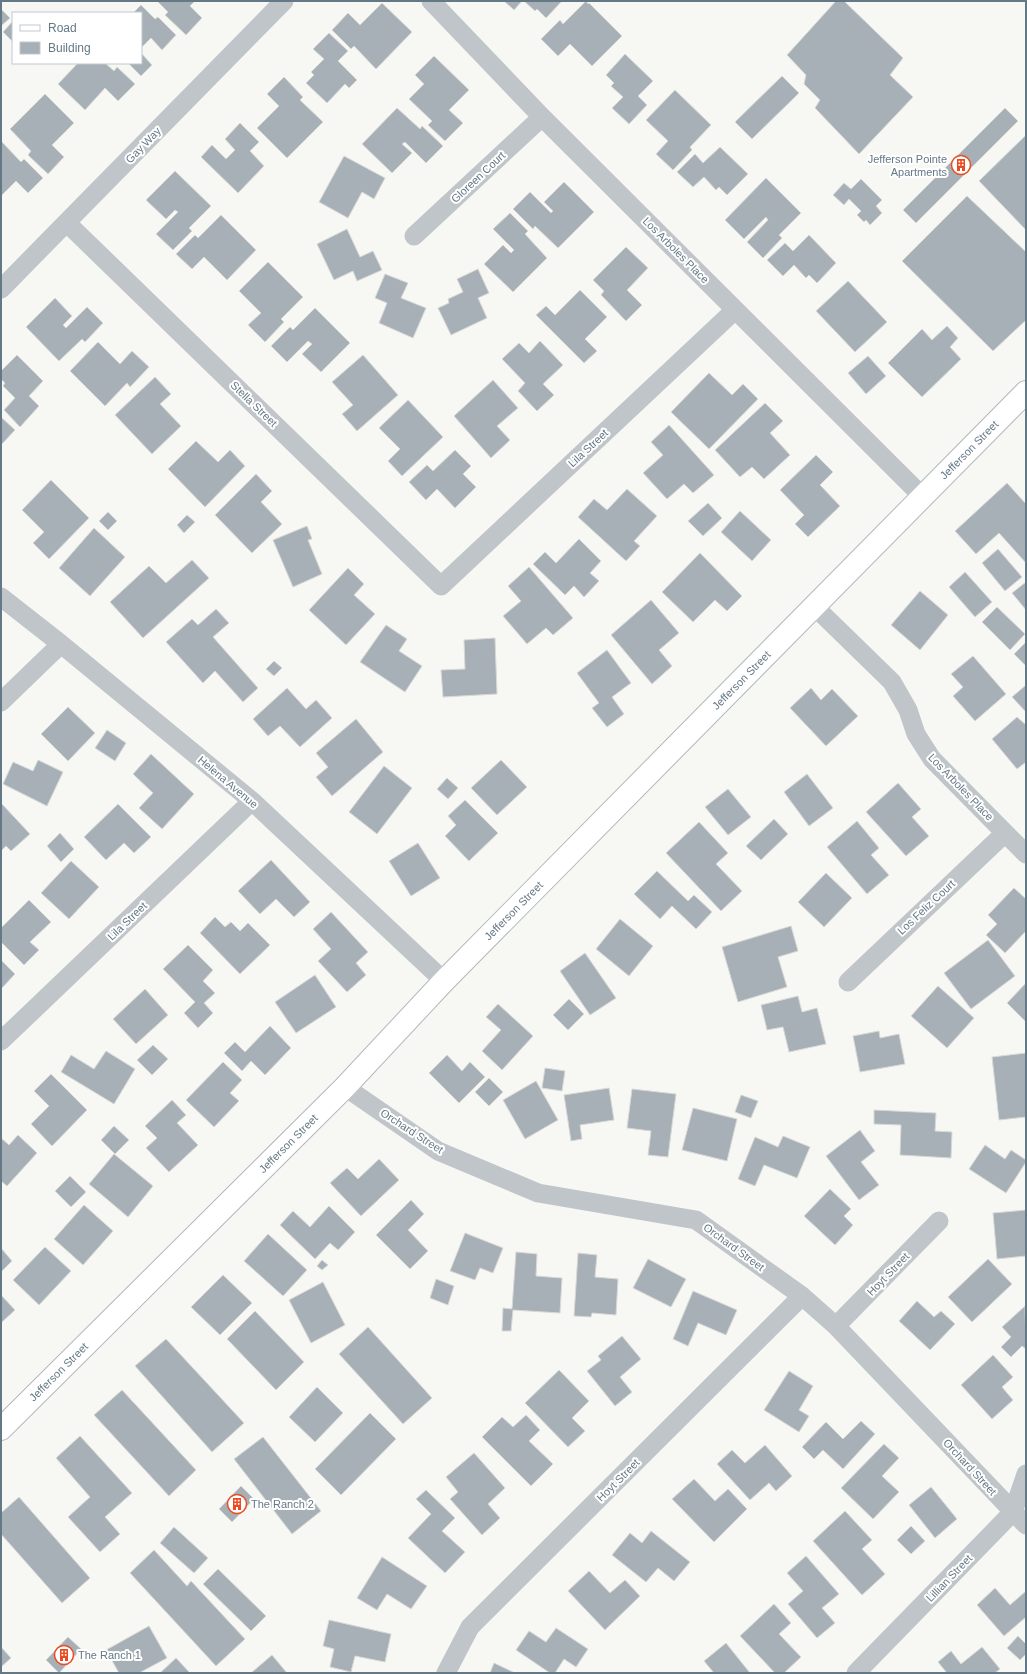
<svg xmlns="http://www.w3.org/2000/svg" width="1027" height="1674" font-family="Helvetica,sans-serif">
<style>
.building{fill:#a7b0b6;stroke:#d9d9d6}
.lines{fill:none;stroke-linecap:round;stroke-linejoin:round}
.secondary-casing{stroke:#b2b9bd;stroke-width:24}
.street{stroke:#c0c5c9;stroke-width:19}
.secondary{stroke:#fff;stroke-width:22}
.labels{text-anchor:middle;stroke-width:4;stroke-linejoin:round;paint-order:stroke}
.street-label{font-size:11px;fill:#657886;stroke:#fff}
.poi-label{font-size:11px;fill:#657886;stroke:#fff;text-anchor:start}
</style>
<rect width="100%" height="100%" fill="#f7f7f4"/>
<!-- building -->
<path class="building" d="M157,1H195L190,6L202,18L186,35L165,15L168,12Z
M504,1H522L514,10Z
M524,1H562L546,18L537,9L535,11Z
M586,1L588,4L589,3L622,36L592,66L570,44L558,56L541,39L560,20L563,24Z
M836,1H844L903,58L890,75L913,97L859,154L815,108L820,100L804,84L806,75L787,55Z
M382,3L412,32L376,69L354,46L351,49L332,30L348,13L360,25Z
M141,5L155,19L158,17L176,35L162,50L151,38L141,48V13H133Z
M1,9L10,18L1,26Z
M13,21V42L3,32Z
M329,33L348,51L338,61L357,80L349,88L345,84L327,103L306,83L314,75L311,72L324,59L313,49Z
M141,53L152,65L141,76L128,63H141Z
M625,54L653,81L638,96L647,105L629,124L612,108L623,97L611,86L614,83L606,75Z
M434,56L469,90L449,110L463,123L445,141L428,125L432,121L409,99L424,84L415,75Z
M78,63H105L114,71L117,67L135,84L118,101L105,88L85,110L58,84Z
M782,76L799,93L752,139L735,122Z
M284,77L303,97L300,100L323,122L287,158L257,128L279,106L267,94Z
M675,90L711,125L690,147L692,150L673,170L656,154L668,141L646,120Z
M45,94L74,123L52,145L64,157L48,174L28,155L31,151L10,129Z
M397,108L420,129L422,126L443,146L426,163L405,142L402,144L412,153L392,173L362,144Z
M1005,108L1018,121L916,223L903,210Z
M240,123L259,142L250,151L264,166L238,193L201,157L212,145L226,159L235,150L225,139Z
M1026,135V230L979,181Z
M1,141L21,162L24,159L43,178L28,193L16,181L1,196Z
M720,147L748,174L727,195L719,187L716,190L704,177L693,187L677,172L695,154L703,163Z
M344,156L385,178L374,199L362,192L348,218L319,202Z
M175,171L211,206L189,228L192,231L173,250L156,234L178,212L175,210L166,219L146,200Z
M766,178L801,213L779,235L782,238L763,258L747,242L768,220L766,217L744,239L725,220Z
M861,179L882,200L876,206L882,213L870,225L866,220L864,222L857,215L861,211L849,199L844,205L833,195L844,183L851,189Z
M564,182L594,212L558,248L535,226L533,229L513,209L530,192L551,213L553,211L544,202Z
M967,196L1026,252V320L993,351L902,261Z
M510,213L528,231L525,234L547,258L513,292L484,264L503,245L511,253L514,250L493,229Z
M221,215L256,250L227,280L204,257L192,269L176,254L195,235L198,238Z
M347,229L360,257L373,251L382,270L357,281L353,271L334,280L317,244Z
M809,235L836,263L817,283L809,275L806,278L794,265L783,276L767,260L785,243L793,251Z
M626,247L648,268L627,290L642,305L626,321L601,295L604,291L593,280Z
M268,262L303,297L281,319L284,322L265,342L248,325L261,313L239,291Z
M478,269L489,293L478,298L487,318L451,335L438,308L449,303L448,299L463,292L457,279Z
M385,274L408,283L401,298L426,308L413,338L379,323L387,303L375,298Z
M848,281L887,322L855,352L816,311Z
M580,290L607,317L585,339L597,351L584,363L536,315L546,306L555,315Z
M55,298L72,316L63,325L66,328L87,307L103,323L85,342L82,339L59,361L26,327Z
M315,308L350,343L321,372L302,354L312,344L308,341L287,362L271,346L290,327L293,330Z
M947,326L958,338L950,347L961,359L922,397L888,363L922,329L932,340Z
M540,341L563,365L543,384L554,395L537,411L518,391L525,383L502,359L519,343L529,353Z
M98,342L120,364L132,351L149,367L130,387L127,383L105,406L70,371Z
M17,355L43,381L29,396L39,406L20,427L4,410L15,398L3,386L5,383L1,379V371Z
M363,355L398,395L357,431L342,414L353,405L332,382Z
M868,356L886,376L866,394L848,373Z
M709,373L732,395L743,384L758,399L709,449L671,412Z
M155,377L171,394L160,404L181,426L152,454L115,415Z
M493,380L518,408L497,426L510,440L491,458L454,416Z
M408,400L443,437L402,476L388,461L400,449L379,428Z
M765,403L783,421L770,433L790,455L764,479L752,467L740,477L715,450Z
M1,417L15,430L1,445Z
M669,425L714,475L693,493L684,484L667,499L643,473L663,455L651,442Z
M196,441L218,462L230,450L245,466L205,507L168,469Z
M455,450L471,466L463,474L476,487L455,508L437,489L426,500L409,482L427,465L433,471Z
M816,455L833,472L820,485L840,506L808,537L795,524L804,515L780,490Z
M256,474L272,491L261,502L282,524L252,553L215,515Z
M51,480L89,518L49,559L33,543L44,532L22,510Z
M1007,483L1026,504V563L999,533L976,554L955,531Z
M627,489L657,516L634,541L640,546L626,561L578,517L594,499L607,510Z
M708,503L722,518L703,536L688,521Z
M740,511L771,540L752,561L721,532Z
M108,512L117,521L108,530L99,521Z
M187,515L195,522L184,533L177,525Z
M307,526L312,539L308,540L322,574L293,587L273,540Z
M94,528L125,557L90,596L59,568Z
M579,539L601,561L590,573L599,581L584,597L574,586L565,595L533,564L545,552L556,563Z
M998,549L1022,577L1005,591L982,563Z
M700,553L742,596L727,611L715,600L693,622L662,592Z
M192,560L209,578L143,638L110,602L149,566L166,583Z
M529,567L573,618L553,635L546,628L527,644L503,616L521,601L508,586Z
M348,568L364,584L354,595L375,614L346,645L309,610Z
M965,572L992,602L975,617L949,587Z
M1026,582V610L1012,593Z
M920,591L948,615L920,650L891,625Z
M651,600L679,633L659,650L672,666L652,684L611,635Z
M997,607L1025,634L1010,650L982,622Z
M216,609L229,623L213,637L258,688L243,702L215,671L203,683L166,642L192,619L198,625Z
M386,625L407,639L399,651L422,666L405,692L360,662Z
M495,638L497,694L443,697L441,670L465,669L464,640Z
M1026,642V666L1014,654Z
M607,650L631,683L612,697L624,714L607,727L592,708L599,703L577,673Z
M973,656L1006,694L975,721L953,696L963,687L951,674Z
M274,661L282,668L274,676L266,669Z
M1026,685V712L1012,697Z
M287,688L306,709L316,700L332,718L300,747L280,726L268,736L253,719Z
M811,688L821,700L832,689L858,716L826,746L790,708Z
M68,707L95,733L68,761L41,734Z
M1017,717L1026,725V762L1017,769L992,739Z
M356,719L383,752L332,796L316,777L328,767L316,753Z
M107,730L126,743L115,761L95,748Z
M151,754L194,794L162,829L139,808L153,793L133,774Z
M38,760L63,772L47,806L3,784L13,762L33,771Z
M501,760L527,787L497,815L471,788Z
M384,766L412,788L377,834L349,812Z
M807,774L833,808L809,826L784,792Z
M447,778L458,788L448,799L437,789Z
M898,783L921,809L912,817L929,836L906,856L866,812Z
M728,789L751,817L728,835L705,807Z
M465,800L498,833L469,861L445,836L456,825L448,816Z
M1,803L30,834L11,851L6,846L1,851Z
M118,804L151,837L134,853L124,843L106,860L84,837Z
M774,819L788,834L761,860L746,846Z
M857,821L879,848L871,855L889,875L867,894L827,847Z
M699,822L728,853L716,864L742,891L721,911L666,853Z
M60,833L74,849L61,862L47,846Z
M418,843L440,878L411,896L389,861Z
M271,860L310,902L294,917L276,899L260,914L238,891Z
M71,861L99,887L69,919L41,893Z
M657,871L688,901L694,895L712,912L696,929L672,906L660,919L634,894Z
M826,873L852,898L824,927L798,902Z
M1014,888L1026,899V931L1005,953L986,935L997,924L988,915Z
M29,900L51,922L30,942L39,950L24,965L1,942V928Z
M331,912L368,952L356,963L366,975L347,992L318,961L331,949L313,929Z
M215,917L225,927L231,922L240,931L248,923L270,945L240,974L200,933Z
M620,919L653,946L629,976L596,949Z
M791,926L798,951L778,957L787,987L738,1002L722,947Z
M988,940L1015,976L971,1009L944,973Z
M188,945L213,970L203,981L215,993L204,1003L213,1013L198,1028L184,1013L195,1002L163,969Z
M585,953L616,998L590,1015L560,971Z
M1,960L15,974L1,989Z
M315,975L336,1007L296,1033L275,1002Z
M1026,983V1022L1007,1003Z
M938,986L974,1018L947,1048L911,1016Z
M145,989L168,1015L136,1044L113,1019Z
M798,996L802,1012L817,1008L826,1044L789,1052L783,1027L767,1030L761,1005Z
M569,999L584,1014L568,1030L553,1015Z
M498,1004L533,1036L502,1070L482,1051L501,1030L486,1017Z
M270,1026L291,1048L265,1075L251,1061L242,1071L224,1053L235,1042L245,1052Z
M879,1031L880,1038L899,1034L905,1064L860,1072L853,1036Z
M153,1045L168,1059L152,1075L137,1060Z
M106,1051L135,1069L114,1104L61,1072L71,1055L94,1069Z
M1026,1053V1117L999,1120L992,1057Z
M447,1055L462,1071L470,1062L485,1077L459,1103L429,1073Z
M223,1062L242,1080L230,1093L239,1101L214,1127L186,1100Z
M545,1068L565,1071L562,1091L542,1088Z
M51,1074L87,1110L52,1146L31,1124L49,1106L34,1091Z
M489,1078L503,1092L489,1106L475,1092Z
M536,1081L558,1120L525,1139L503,1100Z
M609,1088L614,1120L580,1125L582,1139L571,1141L564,1095Z
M632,1089L676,1094L668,1157L648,1155L651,1131L627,1128Z
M741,1095L758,1101L751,1118L735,1112Z
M172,1100L186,1115L177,1123L198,1145L169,1172L146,1148L157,1138L145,1126Z
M693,1108L737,1119L727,1161L682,1150Z
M874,1110L936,1113L935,1131L952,1132L951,1158L900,1155L901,1125L874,1124Z
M114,1126L129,1140L115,1154L101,1140Z
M860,1130L875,1151L861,1162L879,1185L859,1200L826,1156Z
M18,1135L37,1153L7,1186L1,1181V1138L9,1145Z
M783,1136L810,1147L797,1178L764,1165L755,1186L738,1179L755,1137L778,1147Z
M985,1145L1005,1159L1011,1150L1026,1160V1162L1006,1193L969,1169Z
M114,1154L153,1186L128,1217L89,1184Z
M379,1159L399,1180L361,1216L330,1183L347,1168L358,1179Z
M70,1176L86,1192L71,1207L55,1191Z
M830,1189L851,1209L844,1216L853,1225L835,1245L804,1216Z
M411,1200L424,1214L408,1230L428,1251L410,1269L376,1235Z
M84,1205L113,1231L83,1265L54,1239Z
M329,1206L355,1232L338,1250L330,1243L315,1259L280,1225L293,1211L310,1227Z
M1026,1210V1256L997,1259L993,1213Z
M465,1233L503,1248L493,1273L480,1268L475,1280L450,1271Z
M268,1234L307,1270L283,1296L244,1261Z
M45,1247L71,1271L39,1305L13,1280Z
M1,1248L12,1261L1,1272Z
M516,1252L537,1254L536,1276L562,1278L560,1313L513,1310L511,1331H502L503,1308L512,1309Z
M578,1253L597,1255L595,1277L618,1279L616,1315L592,1313L591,1317L574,1316Z
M648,1259L686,1279L671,1307L633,1288Z
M988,1259L1012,1284L972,1322L948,1297Z
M322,1260L328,1265L322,1270L317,1266Z
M223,1275L252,1303L220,1335L191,1307Z
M436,1279L454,1286L448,1305L430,1298Z
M323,1282L345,1325L311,1343L289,1300Z
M693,1291L737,1310L726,1335L698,1323L688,1346L673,1339Z
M1,1295L15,1310L1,1323Z
M917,1301L934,1317L941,1311L955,1324L930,1350L899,1321Z
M1025,1306L1026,1349L1022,1346L1011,1357L1001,1347L1011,1337L1002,1327Z
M255,1311L304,1362L276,1390L227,1339Z
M368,1327L432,1398L403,1424L339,1354Z
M622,1336L641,1359L620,1377L632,1392L615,1406L587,1371L601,1360L598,1356Z
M166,1339L244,1423L212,1452L135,1366Z
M993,1355L1013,1377L1002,1387L1013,1400L992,1419L961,1385Z
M559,1370L589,1401L572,1418L585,1431L568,1447L525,1403Z
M789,1371L813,1386L799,1410L809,1416L799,1432L764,1410Z
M317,1387L343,1413L315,1442L289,1417Z
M122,1390L196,1470L169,1496L94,1415Z
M370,1413L396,1439L341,1495L315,1469Z
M526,1415L540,1430L529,1441L553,1464L531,1486L482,1437L502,1417L513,1427Z
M861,1421L875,1434L843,1469L823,1450L814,1459L802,1447L826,1422L843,1439Z
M80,1436L132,1493L105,1517L120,1534L100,1552L68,1517L90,1497L56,1458Z
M263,1437L321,1511L292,1534L234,1459Z
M884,1444L899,1458L882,1476L899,1492L873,1519L841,1488Z
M765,1445L792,1476L776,1491L769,1483L750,1500L717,1464L732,1450L745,1463Z
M474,1453L505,1488L488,1504L500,1518L482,1535L450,1499L458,1492L446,1477Z
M694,1479L715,1501L728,1489L747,1509L714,1542L672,1499Z
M241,1486L254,1499L232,1522L219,1509Z
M931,1487L957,1519L935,1538L909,1505Z
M426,1490L455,1518L442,1531L465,1552L445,1573L408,1538L431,1514L416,1499Z
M19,1497L90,1578L62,1603L1,1534V1513Z
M845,1511L872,1540L862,1549L885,1574L862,1595L813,1541Z
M911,1526L925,1541L911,1554L897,1540Z
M174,1527L208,1558L194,1573L160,1543Z
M651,1531L690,1562L674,1581L658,1568L646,1582L612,1555L630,1533L642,1543Z
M154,1550L187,1586L191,1581L245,1639L216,1666L130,1573Z
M806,1556L839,1594L822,1608L835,1623L817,1638L788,1604L803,1591L787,1573Z
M382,1557L427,1586L411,1609L387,1594L377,1610L357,1598Z
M218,1569L266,1616L251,1631L203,1584Z
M589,1571L610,1593L625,1580L640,1596L605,1630L568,1591Z
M995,1588L1010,1605L1026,1591V1617L1004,1636L977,1605Z
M774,1604L791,1623L779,1634L801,1657L784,1673H775L740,1636Z
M329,1620L391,1634L385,1662L355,1656L351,1672L330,1667L334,1649L323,1646Z
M149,1626L167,1658L139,1673H119L106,1650Z
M556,1628L588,1649L576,1667L564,1659L555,1673H550L516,1650L529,1631L546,1642Z
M1018,1636L1026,1644V1654L1020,1660L1007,1648Z
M68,1637L81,1649L59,1673L46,1660Z
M726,1643L750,1673H714L704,1661Z
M1,1647L11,1658L1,1667Z
M982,1647L1000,1669L995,1673H947L938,1662L951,1651L961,1664Z
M272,1655L287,1673H251Z
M176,1658L190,1673H160Z
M494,1663L515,1673H490Z"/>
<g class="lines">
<defs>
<g id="secondary">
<path id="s1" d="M1,1429L345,1087L444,981L1026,392"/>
</g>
</defs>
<!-- secondary casing -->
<use href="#secondary" class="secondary-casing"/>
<!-- street -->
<path class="street" d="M431,1L542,117L923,497
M67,223L441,586L735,310
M414,236L542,117
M1,289L284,1
M1,597L61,644L252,801L444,981
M814,606L892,682L908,710L916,734L932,759L1026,854
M1,702L61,644
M848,982L1005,833
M1,1041L252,801
M345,1087L438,1151L538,1193L696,1220L802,1296L836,1326L1026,1525
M836,1326L939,1221
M446,1673L470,1627L802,1296
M856,1673L1013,1512L1026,1474"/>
<!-- secondary -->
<use href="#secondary" class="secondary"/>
</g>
<!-- icons -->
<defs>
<symbol id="building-ring" viewBox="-11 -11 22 22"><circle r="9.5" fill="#fff" stroke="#eb4b20" stroke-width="1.5"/><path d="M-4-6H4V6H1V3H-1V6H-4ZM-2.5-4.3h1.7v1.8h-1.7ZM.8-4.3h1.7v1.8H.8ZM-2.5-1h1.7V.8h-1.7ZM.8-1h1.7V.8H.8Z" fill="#eb4b20"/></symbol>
</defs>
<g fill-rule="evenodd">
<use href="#building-ring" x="950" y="154" width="22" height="22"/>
<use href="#building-ring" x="226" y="1493" width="22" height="22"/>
<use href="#building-ring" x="53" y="1644" width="22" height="22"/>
</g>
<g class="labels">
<!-- street labels -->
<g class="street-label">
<text transform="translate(143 145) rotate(-46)" y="4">Gay Way</text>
<text transform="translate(478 177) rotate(-43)" y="4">Gloreen Court</text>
<text transform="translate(676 250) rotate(45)" y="4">Los Arboles Place</text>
<text transform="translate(254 404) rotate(44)" y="4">Stella Street</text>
<text transform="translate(588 448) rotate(-43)" y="4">Lila Street</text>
<text dy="4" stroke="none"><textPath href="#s1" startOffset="1377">Jefferson Street</textPath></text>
<text dy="4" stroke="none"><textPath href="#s1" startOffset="1053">Jefferson Street</textPath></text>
<text transform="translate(228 782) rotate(40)" y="4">Helena Avenue</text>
<text transform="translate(961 787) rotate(46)" y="4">Los Arboles Place</text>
<text transform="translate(926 907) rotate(-43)" y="4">Los Feliz Court</text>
<text dy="4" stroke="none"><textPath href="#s1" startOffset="729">Jefferson Street</textPath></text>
<text transform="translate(127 921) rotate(-44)" y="4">Lila Street</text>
<text transform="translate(412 1131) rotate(33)" y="4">Orchard Street</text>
<text dy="4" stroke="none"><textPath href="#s1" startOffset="405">Jefferson Street</textPath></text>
<text transform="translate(734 1247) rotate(36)" y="4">Orchard Street</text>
<text transform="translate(888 1274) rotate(-46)" y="4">Hoyt Street</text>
<text dy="4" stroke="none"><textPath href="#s1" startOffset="81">Jefferson Street</textPath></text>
<text transform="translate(970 1467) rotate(47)" y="4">Orchard Street</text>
<text transform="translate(618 1480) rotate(-45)" y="4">Hoyt Street</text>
<text transform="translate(949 1578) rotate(-46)" y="4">Lillian Street</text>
</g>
<!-- poi labels -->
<g class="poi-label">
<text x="947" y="163" text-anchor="end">Jefferson Pointe<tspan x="947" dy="13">Apartments</tspan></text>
<text x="251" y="1508">The Ranch 2</text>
<text x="78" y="1659">The Ranch 1</text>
</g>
</g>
<!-- border -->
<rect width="1027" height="1674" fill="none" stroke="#657886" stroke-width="4"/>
<!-- legend -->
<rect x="12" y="12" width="130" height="52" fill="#ffffff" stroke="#c1c9cf"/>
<rect x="20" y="25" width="20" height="6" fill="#ffffff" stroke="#c1c9cf"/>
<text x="48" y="32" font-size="12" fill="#657886">Road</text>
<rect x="20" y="42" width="20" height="12" fill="#a7b0b6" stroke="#c1c9cf"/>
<text x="48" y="52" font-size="12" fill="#657886">Building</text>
</svg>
